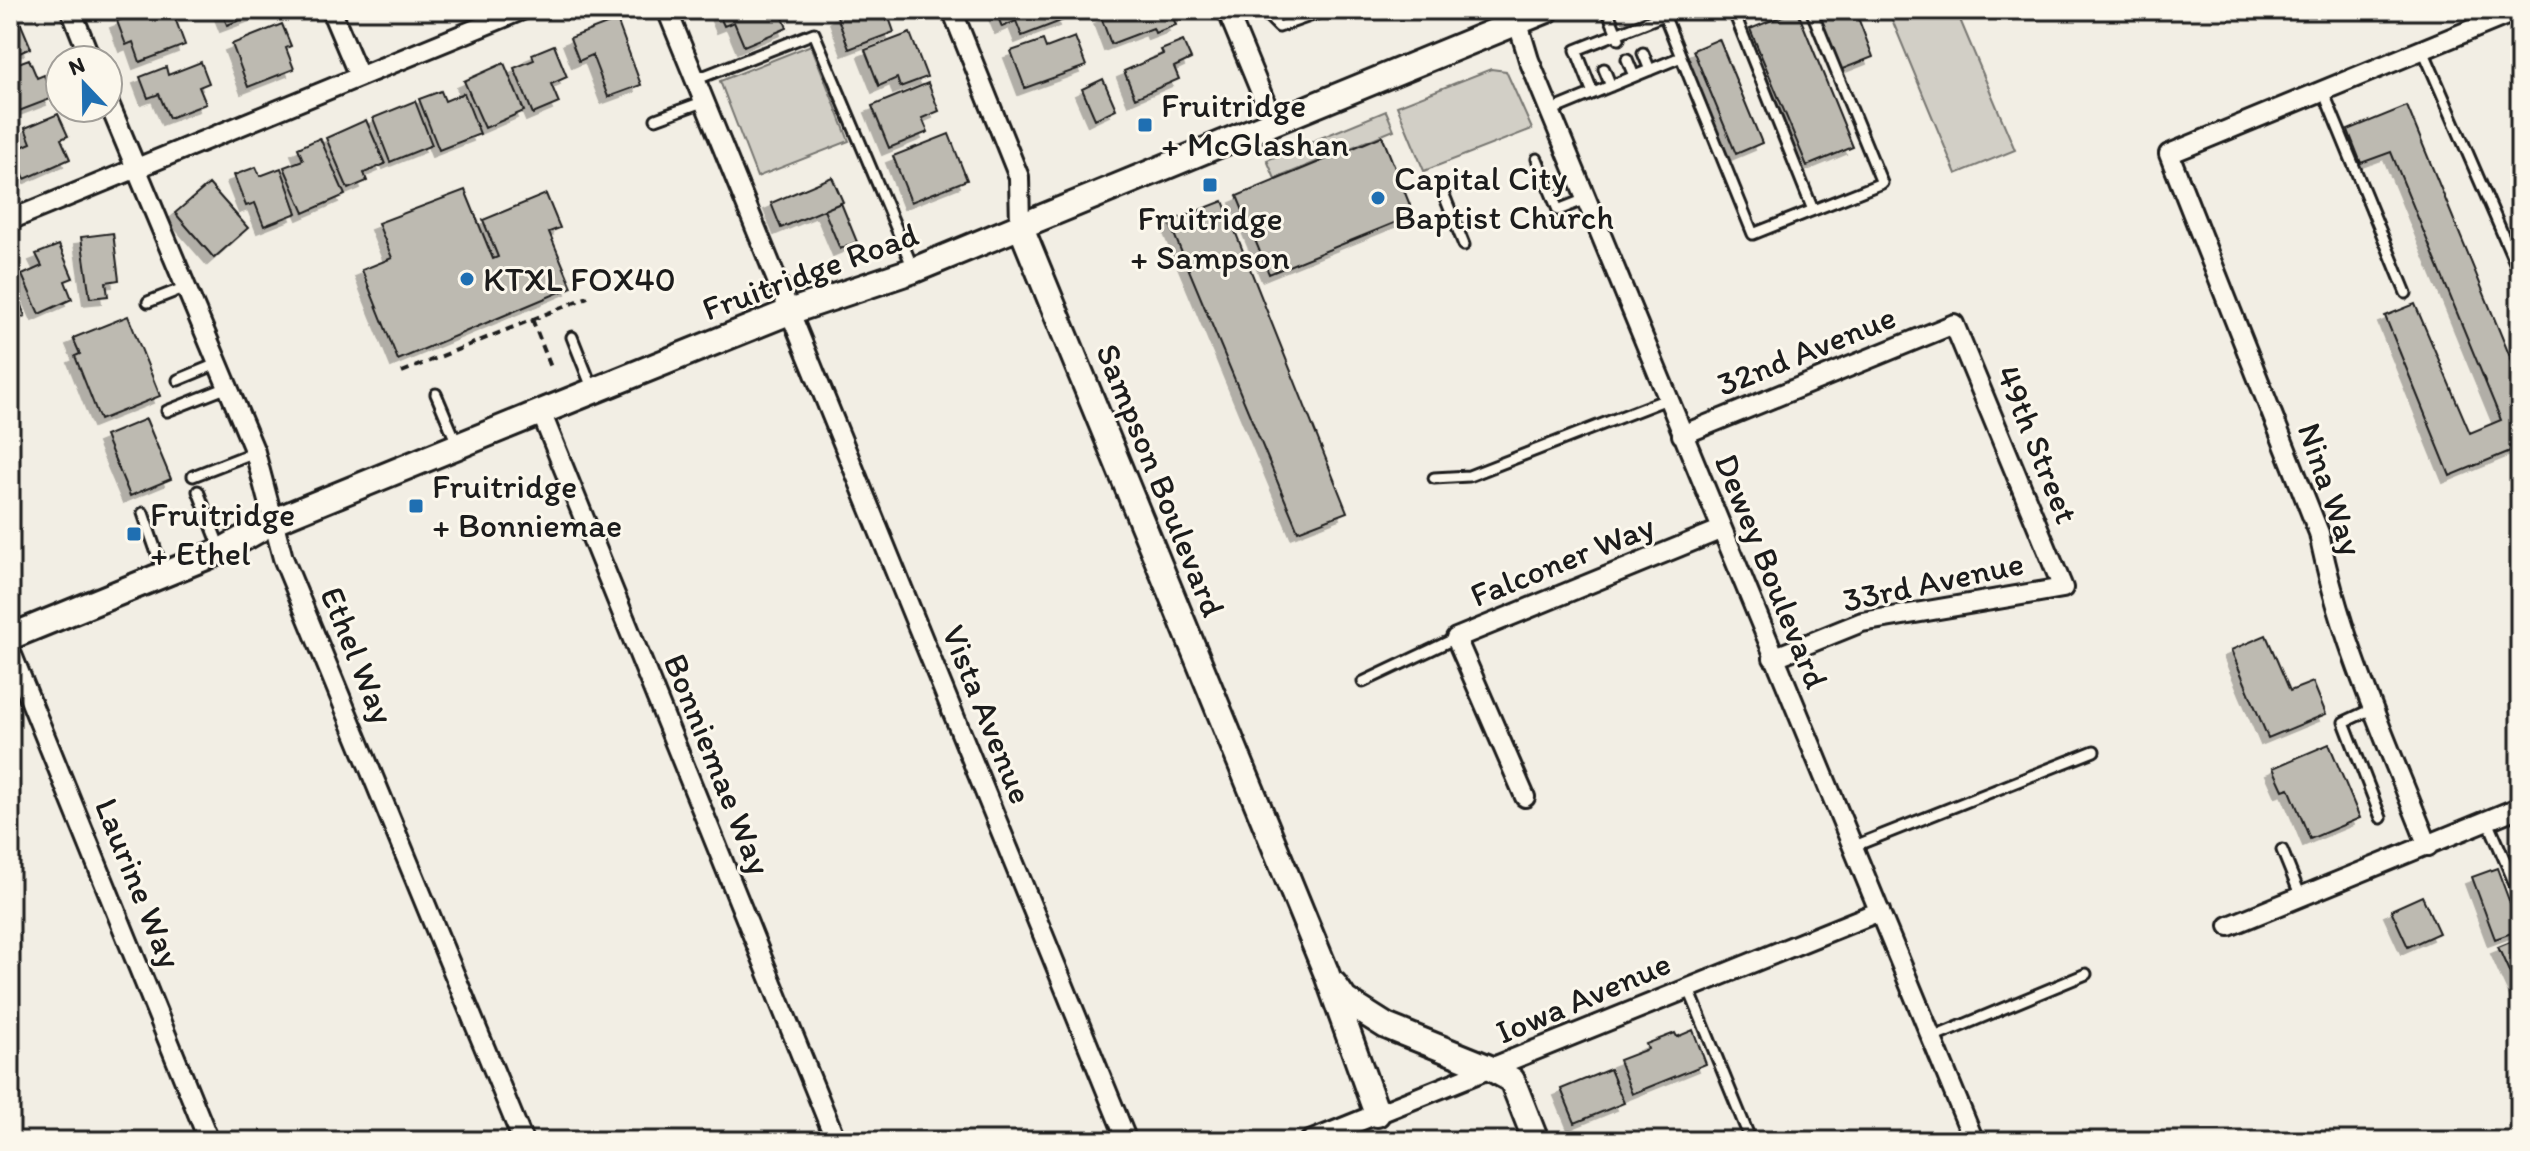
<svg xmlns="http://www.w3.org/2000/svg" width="2530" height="1151" font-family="Itim,sans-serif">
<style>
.green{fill:#d2cfc6;stroke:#777671;stroke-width:2}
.building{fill:#bdbab1;stroke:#1c1c1c;stroke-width:2;filter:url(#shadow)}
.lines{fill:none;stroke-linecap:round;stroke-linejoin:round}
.lane-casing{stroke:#1c1c1c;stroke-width:15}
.street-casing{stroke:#1c1c1c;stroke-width:24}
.secondary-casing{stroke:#1c1c1c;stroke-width:30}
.path{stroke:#1c1c1c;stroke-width:4;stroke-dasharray:8 6;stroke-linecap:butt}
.lane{stroke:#fbf7ec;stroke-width:9}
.street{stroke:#fbf7ec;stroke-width:18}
.secondary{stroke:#fbf7ec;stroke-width:24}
.poi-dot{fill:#1f6fb2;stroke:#fbf7ec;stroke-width:3}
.labels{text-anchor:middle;stroke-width:6;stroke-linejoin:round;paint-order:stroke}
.poi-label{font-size:34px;fill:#1c1c1c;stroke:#fbf7ec;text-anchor:start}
.street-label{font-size:34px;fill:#1c1c1c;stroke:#fbf7ec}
</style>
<defs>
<filter id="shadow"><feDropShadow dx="-7" dy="7" stdDeviation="0" flood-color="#0004"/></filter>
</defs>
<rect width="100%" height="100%" fill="#f2eee4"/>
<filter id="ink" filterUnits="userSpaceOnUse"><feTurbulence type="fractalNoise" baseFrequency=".0125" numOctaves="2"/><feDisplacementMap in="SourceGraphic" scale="16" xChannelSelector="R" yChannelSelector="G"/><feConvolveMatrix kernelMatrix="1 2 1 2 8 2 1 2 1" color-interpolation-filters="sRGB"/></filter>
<g filter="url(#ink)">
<!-- green -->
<path class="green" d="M1888,10H1956L2015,150L1956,174Z
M811,45L849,141L757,177L720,81Z
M1491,69L1506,71L1532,129L1424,171L1397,106Z
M1386,111L1394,130L1275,179L1267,160Z"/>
<!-- building -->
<path class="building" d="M10,10H15L31,48L10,57Z
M146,10L152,15L172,10L185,45L140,62L133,42L126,45L117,21Z
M221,10H267L227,25Z
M717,10H780L787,28L744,46L734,22L724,26Z
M847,10H893L887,12L894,32L849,49L837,16Z
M995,10H1062L1066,19L1022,36L1016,21L1002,27Z
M1119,10H1170L1176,25L1155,33L1153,28L1111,44L1101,17Z
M1797,10L1853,147L1807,166L1750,29Z
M1818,10H1855L1873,57L1840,70Z
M617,20L641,85L608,97L592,55L579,61L570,38Z
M282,24L291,46L286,48L294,69L248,87L232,44Z
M910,33L927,77L900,87L897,78L879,86L865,50Z
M1075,37L1086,66L1025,88L1011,51L1043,40L1046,48Z
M1719,39L1762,143L1736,154L1693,50Z
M1183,41L1191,59L1174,67L1179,79L1135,98L1124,71L1163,54L1161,50Z
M554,45L567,77L551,84L559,103L533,114L514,68L534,60L532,54Z
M29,59L37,78L44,75L53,98L19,111L10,94V66Z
M201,62L209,83L199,87L206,104L169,118L159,94L148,98L140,77L166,67L168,75Z
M504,63L524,111L485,128L464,81Z
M1103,79L1116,109L1095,119L1082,89Z
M928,83L939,111L922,118L928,132L889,148L872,106Z
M441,91L445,101L464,93L480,134L439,150L419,99Z
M415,101L432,145L390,162L373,118Z
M2407,106L2520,381V447L2450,476L2385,316L2415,304L2470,433L2501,420L2391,152L2361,163L2348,130Z
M58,114L68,136L61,139L70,159L25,179L12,151L31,143L25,128Z
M366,120L385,164L364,173L367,181L348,189L326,138Z
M949,134L967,180L911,202L893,156Z
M1382,136L1414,215L1269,274L1237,196Z
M320,138L345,195L304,213L284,167L303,160L298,148Z
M256,167L260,176L281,168L297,213L264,226L255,203L246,206L234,175Z
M832,177L843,202L781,228L771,203Z
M209,184L248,228L214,258L175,213Z
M465,190L493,259L498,257L483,220L546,194L560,228L549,232L572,287L398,360L362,270L392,258L378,223Z
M1223,201L1347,512L1298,531L1169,222Z
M841,203L857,242L840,249L824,210Z
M113,233L119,280L106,282L108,296L90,298L81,237Z
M59,245L73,278L65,281L72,299L39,314L22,275L42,266L36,254Z
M10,277L25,316L10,322Z
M128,316L160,396L100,420L75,356L80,354L73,338Z
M146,419L171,479L130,496L105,436Z
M2266,635L2290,691L2313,682L2326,714L2268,738L2231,650Z
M2329,744L2360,818L2310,839L2289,788L2283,790L2273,768Z
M2497,868L2520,930L2495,939L2472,877Z
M2422,896L2439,933L2408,947L2391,910Z
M2520,938V996L2498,947Z
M1693,1030L1706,1064L1632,1094L1619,1060L1648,1049L1646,1044L1675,1033L1677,1037Z
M1610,1069L1624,1103L1575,1123L1561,1089Z"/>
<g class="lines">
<defs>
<path id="lane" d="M1262,10L1279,27L1327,10
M1607,10L1619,39
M1662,10L1753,234L1882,183L1811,10
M1733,10L1813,210
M2423,50L2520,274
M1643,53L1650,70
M1627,59L1634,76
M1604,69L1611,86
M697,79L814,33L913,268
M2323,91L2406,293
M1593,93L1576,50L1664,15
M1550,111L1681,57
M656,119L705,101
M1537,159L1558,210L1586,199
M1444,195L1464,245
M148,302L186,287
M572,337L593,390
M178,380L219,363
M436,394L458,446
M167,411L228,387
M193,476L255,452
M1434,478L1469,476L1667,399
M198,491L220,548
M143,513L164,574
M1363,682L1456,638
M2374,708L2344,722L2381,818
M2488,821L2520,896
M1852,847L2094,751
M2282,850L2301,897
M1688,987L1751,1141
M1932,1038L2086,974"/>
<path id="street" d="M71,10L91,60
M331,10L359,76
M667,10L1127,1141
M952,10L1019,177L1020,225
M1227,10L1274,124
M1514,10L1529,60L1974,1141
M108,101L255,452L283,558L523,1141
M10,220L522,10
M541,412L836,1141
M1682,435L1954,324L2063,588L1862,622L1773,658
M10,650L209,1141
M1525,797L1456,638L1720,530
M2428,846C2388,743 2340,642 2319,533L2169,154L2519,10
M2229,926L2520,807
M1310,1141L1880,911"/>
<path id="secondary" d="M1020,225L1326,972L1377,1114
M10,637L221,551L274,521L541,412L789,312L914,270L1547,10
M1334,984L1345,1000L1386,1026L1492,1069L1512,1080L1536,1141"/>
</defs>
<!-- lane casing -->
<use href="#lane" class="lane-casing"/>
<!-- street casing -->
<use href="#street" class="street-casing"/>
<!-- secondary casing -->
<use href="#secondary" class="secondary-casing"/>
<!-- path -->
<path class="path" d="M532,319L552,370
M402,372L588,297"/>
<!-- lane -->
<use href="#lane" class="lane"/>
<!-- street -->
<use href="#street" class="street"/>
<!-- secondary -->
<use href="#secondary" class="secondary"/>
</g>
</g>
<!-- markers -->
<g class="poi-dot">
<rect x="1137" y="117" width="16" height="16" rx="4"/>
<rect x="1202" y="177" width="16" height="16" rx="4"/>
<circle cx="1378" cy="198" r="8"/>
<circle cx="467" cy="279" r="8"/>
<rect x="408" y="498" width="16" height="16" rx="4"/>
<rect x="126" y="526" width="16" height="16" rx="4"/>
</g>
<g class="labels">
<!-- poi labels -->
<g class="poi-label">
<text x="1161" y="117">Fruitridge<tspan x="1161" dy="39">+ McGlashan</tspan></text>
<text x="1394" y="190">Capital City<tspan x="1394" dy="39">Baptist Church</tspan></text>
<text x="1210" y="230" text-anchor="middle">Fruitridge<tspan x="1210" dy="39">+ Sampson</tspan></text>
<text x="483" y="291">KTXL FOX40</text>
<text x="432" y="498">Fruitridge<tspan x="432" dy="39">+ Bonniemae</tspan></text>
<text x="150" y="526">Fruitridge<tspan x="150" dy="39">+ Ethel</tspan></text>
</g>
<!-- street labels -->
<g class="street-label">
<text transform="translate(810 271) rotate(-20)" y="12">Fruitridge Road</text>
<text transform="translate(1806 350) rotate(-22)" y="12">32nd Avenue</text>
<text transform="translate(2038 444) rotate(68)" y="12">49th Street</text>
<text transform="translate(1161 480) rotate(68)" y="12">Sampson Boulevard</text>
<text transform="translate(2331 489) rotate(71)" y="12">Nina Way</text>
<text transform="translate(1562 560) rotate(-22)" y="12">Falconer Way</text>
<text transform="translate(1772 571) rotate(68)" y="12">Dewey Boulevard</text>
<text transform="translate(1933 581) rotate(-12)" y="12">33rd Avenue</text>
<text transform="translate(358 655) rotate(68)" y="12">Ethel Way</text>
<text transform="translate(988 714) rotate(68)" y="12">Vista Avenue</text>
<text transform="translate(718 764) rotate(68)" y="12">Bonniemae Way</text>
<text transform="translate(139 883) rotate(68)" y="12">Laurine Way</text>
<text transform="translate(1583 997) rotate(-23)" y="12">Iowa Avenue</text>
</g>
</g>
<!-- margin -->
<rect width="2530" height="1151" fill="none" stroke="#fbf7ec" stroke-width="40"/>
<rect x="20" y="20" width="2490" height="1111" fill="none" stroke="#1c1c1c" stroke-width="3" filter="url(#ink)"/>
<!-- north arrow -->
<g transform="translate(84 84) rotate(338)"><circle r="38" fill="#fbf7ec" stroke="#a29f99" stroke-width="2"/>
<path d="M0-6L14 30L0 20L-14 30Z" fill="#1f6fb2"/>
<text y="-12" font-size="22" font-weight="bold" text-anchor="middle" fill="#1c1c1c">N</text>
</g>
</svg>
